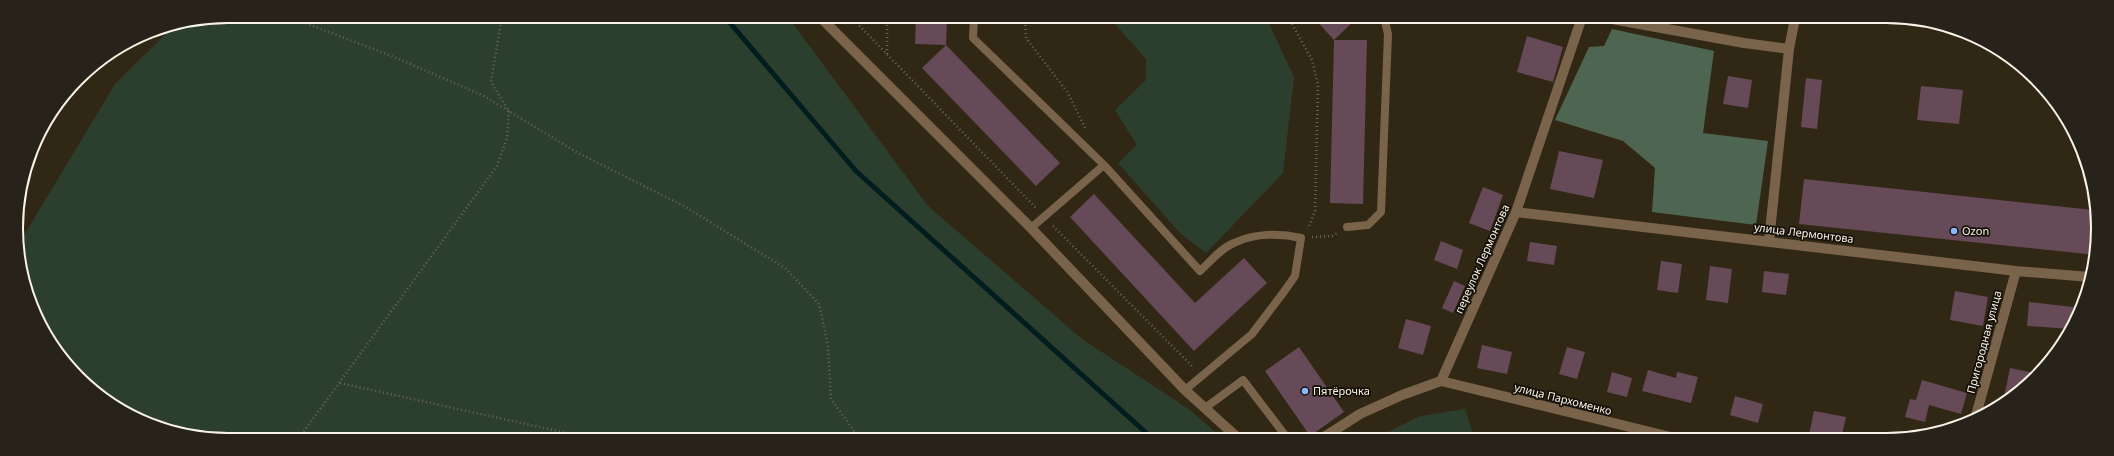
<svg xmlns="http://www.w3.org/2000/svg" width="2114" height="456" font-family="'Noto Sans',sans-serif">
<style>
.green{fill:#2c3f2f}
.forest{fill:#4e6651}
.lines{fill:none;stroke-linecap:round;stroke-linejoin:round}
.stream{stroke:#011d1e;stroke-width:5}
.building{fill:#664a58}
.path{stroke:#6e6455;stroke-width:2.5;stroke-dasharray:1 3;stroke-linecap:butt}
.service{stroke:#79634a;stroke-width:8}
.minor{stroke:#79634a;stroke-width:10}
.poi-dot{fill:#86bbfb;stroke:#151109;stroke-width:1.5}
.labels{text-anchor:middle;stroke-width:3.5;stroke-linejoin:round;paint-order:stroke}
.poi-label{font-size:11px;fill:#f9f2e7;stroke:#151109;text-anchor:start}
.street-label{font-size:11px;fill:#f9f2e7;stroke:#151109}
.rim{fill:none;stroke:#f9f2e7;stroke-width:2}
</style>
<rect width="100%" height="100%" fill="#312715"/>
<!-- green -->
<path class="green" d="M228,16L788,17L928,206L1082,339L1190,410L1223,439L201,438L134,418L68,368L27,296L20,242L115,84L173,27Z
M1109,17H1266L1294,77L1283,173L1206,253L1180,233L1118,163L1137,145L1115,110L1146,80V59Z
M1465,409L1475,439H1373L1420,416Z"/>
<!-- forest -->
<path class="forest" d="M1612,29L1714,51L1703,133L1768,141L1756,225L1652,212L1655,168L1623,141L1555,120L1589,47L1604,46Z"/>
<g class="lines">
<!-- stream -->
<path class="stream" d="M725,17L856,171L1153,439"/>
</g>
<!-- building -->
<path class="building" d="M916,17H947L946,45L915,44Z
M1313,17H1358L1334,40Z
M1527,36L1563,47L1553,82L1517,72Z
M1334,40H1367L1363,204L1330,203Z
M946,45L1060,163L1036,186L922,68Z
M1728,76L1752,80L1748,108L1723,104Z
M1806,78L1822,80L1817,129L1801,127Z
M1921,86L1963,90L1959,124L1917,120Z
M1559,151L1603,160L1594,198L1550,189Z
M1804,179L2093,210L2096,255L1799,224Z
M1483,187L1503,195L1490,231L1469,223Z
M1094,194L1195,303L1244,258L1267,283L1194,351L1070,217Z
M1441,241L1463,250L1457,269L1434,260Z
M1530,242L1557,246L1554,265L1527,261Z
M1661,261L1682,264L1678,293L1657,290Z
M1710,266L1732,269L1728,303L1706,300Z
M1764,271L1789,274L1786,295L1762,292Z
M1454,281L1465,286L1453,313L1442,308Z
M1955,291L1988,297L1983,326L1950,320Z
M2029,302L2073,307L2071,329L2027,326Z
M1406,319L1431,326L1423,355L1398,348Z
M1482,345L1512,352L1507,374L1477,368Z
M1299,347L1344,412L1310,436L1265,371Z
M1567,347L1585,352L1577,379L1559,374Z
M2010,368L2039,374L2036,378L2003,402Z
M1648,370L1676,378L1677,372L1698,377L1691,403L1642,391Z
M1612,372L1632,378L1627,397L1607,392Z
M1922,380L1967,393L1961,414L1929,405L1925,422L1905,417L1910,399L1916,400Z
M1735,396L1763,404L1758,423L1730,415Z
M1814,411L1846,417L1841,439L1809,435Z"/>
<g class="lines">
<!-- path -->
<path class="path" d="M287,16L394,57L484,96L578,153L684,206L785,268L819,304L828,346L831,399L860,439
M851,17L1036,208
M887,17V54
M1025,17L1026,38L1068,93L1086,130
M1288,17L1312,60L1318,85L1315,211L1308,229
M1053,226L1193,367
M1312,237L1332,236L1338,233
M340,383L594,439
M299,438L497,166L507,138L509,111L491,82L502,16"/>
<!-- service -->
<path class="service" d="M974,17L973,38L1104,165L1031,228
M1104,165L1200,271C1210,262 1221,248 1234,243C1254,233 1280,233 1301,238L1295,276L1283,293L1252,334L1185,390
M1347,227L1368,225L1381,212L1388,34L1384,17
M1205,408L1243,380L1288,439"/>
<!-- minor -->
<path class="minor" d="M820,17L1031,228L1185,390L1239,439
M1601,17L1744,43L1789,49
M1516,212L2016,271L2090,277
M1769,241L1789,49L1795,18
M1441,381L1679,439
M1975,419L2016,271
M1321,439L1360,414L1402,395L1441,381L1516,212L1582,17"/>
</g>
<!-- markers -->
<g class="poi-dot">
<circle cx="1954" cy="231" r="4"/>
<circle cx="1305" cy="391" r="4"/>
</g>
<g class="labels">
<!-- poi labels -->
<g class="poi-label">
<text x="1962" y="235">Ozon</text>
<text x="1313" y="395">Пятёрочка</text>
</g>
<!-- street labels -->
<g class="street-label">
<text transform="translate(1804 233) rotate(7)" y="4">улица Лермонтова</text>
<text transform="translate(1482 259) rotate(-66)" y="4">переулок Лермонтова</text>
<text transform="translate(1984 342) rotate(-75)" y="4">Пригородная улица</text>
<text transform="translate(1563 399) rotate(14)" y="4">улица Пархоменко</text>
</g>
</g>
<!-- crop -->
<path d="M0 0H2114V456H0ZM228 23H1886A205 205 0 0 1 2091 228V228A205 205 0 0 1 1886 433H228A205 205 0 0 1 23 228V228A205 205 0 0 1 228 23Z" fill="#27231b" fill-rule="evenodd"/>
<path class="rim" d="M228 23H1886A205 205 0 0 1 2091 228V228A205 205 0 0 1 1886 433H228A205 205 0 0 1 23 228V228A205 205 0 0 1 228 23Z"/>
</svg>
